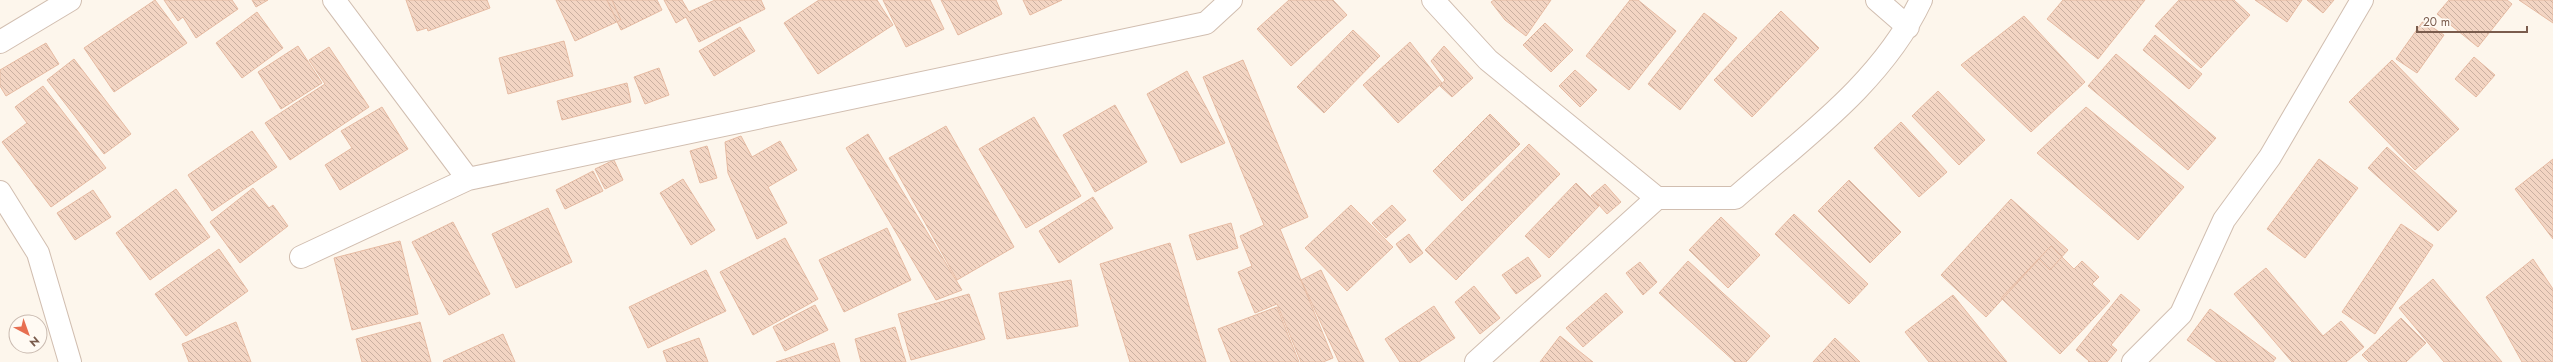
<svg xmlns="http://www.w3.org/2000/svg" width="2553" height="362" font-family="Jost,sans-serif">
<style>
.building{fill:url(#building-back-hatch);stroke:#e6bba3}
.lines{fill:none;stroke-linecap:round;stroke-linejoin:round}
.street-casing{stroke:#d1beb0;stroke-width:24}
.street{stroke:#fff;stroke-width:22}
</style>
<defs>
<pattern id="building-back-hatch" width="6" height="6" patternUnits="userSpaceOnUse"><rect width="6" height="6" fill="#f3d5c3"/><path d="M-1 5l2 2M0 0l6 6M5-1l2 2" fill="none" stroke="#cab0a1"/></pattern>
</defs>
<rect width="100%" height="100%" fill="#fdf6ec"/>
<!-- building -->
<path class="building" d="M155,0L187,43L114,92L84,48Z
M164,0H232L238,9L196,38L183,17L178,21Z
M252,0H268L256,7Z
M406,0H487L490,8L428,31L427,28L417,31Z
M556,0H612L621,20L575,41Z
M607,0H657L662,10L621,30Z
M664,0H682L689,12L715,0H761L765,9L699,42L686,17L676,23Z
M819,0H877L893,25L818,74L784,23Z
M883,0H930L944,29L906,47Z
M941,0H996L1002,14L958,35Z
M1023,0H1062L1030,15Z
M1289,0H1333L1347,15L1291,66L1257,29Z
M1494,0H1551L1526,36L1505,20L1491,2Z
M1630,0H1638L1676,31L1629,90L1586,56Z
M2063,0H2145L2098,59L2047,19Z
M2179,0H2234L2250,15L2201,68L2155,26Z
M2255,0H2302L2287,22Z
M2307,0H2334L2323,13Z
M2449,0H2507L2512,4L2478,47L2437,14Z
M2519,0H2553V23Z
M1781,11L1819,48L1752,117L1714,80Z
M257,12L283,48L242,78L216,43Z
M1704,13L1737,38L1680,110L1648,84Z
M2024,16L2085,82L2031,132L1961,65Z
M2423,21L2444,35L2417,73L2396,59Z
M1545,23L1573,50L1551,72L1523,45Z
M740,27L755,51L714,76L699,51Z
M1353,30L1380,56L1324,113L1297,87Z
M2155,35L2202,74L2189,89L2143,50Z
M564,41L573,76L508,94L499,58Z
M1410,42L1442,83L1398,123L1363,85Z
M46,43L59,64L6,96L0,86V70Z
M298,46L322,83L281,109L258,72Z
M1444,46L1473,78L1452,97L1440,86L1445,80L1431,61Z
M329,47L369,107L290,160L265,123L325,84L309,60Z
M2116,54L2216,138L2188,170L2088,86Z
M2474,57L2495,75L2476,97L2455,79Z
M74,59L131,134L104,154L47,80Z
M1243,60L1308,217L1280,229L1333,358L1323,362H1301L1277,304L1255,313L1238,272L1252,266L1240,236L1264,225L1203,77Z
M2392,60L2459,129L2415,170L2349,102Z
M659,68L669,95L645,104L634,77Z
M1575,70L1597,90L1580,107L1559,86Z
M1187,71L1225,143L1181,163L1147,94Z
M627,83L631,102L562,120L557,101Z
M43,86L106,168L51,207L2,142L27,123L15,107Z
M1938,91L1985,140L1959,165L1912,116Z
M1115,105L1147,162L1095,192L1063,135Z
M382,107L408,149L340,190L325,165L352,148L341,131Z
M2086,107L2184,187L2138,240L2037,153Z
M1490,114L1520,144L1462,201L1433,171Z
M1034,117L1081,196L1026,228L979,149Z
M1901,122L1947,172L1919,197L1874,148Z
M946,126L1014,247L957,280L889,158Z
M252,131L277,167L212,211L188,175Z
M868,134L962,290L936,300L846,148Z
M741,136L752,157L780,141L797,170L768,187L787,223L757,239L728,173L725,142Z
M1529,144L1560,174L1456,280L1425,250Z
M707,146L717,178L700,183L690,151Z
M2387,147L2457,211L2438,231L2368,168Z
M2319,159L2358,188L2305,258L2267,229Z
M2553,159V239L2515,189Z
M614,160L623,180L605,189L595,169Z
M593,171L603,191L565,209L556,190Z
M683,179L715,230L691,245L660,193Z
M1849,180L1901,232L1870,263L1818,211Z
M1576,183L1599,206L1549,258L1525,236Z
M1605,184L1621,202L1607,214L1591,196Z
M253,188L269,208L273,205L288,226L240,263L210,222Z
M176,189L210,237L150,280L116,233Z
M93,190L111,217L75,240L57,213Z
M1093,197L1113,228L1059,263L1039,231Z
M2011,199L2068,250L2050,270L2039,259L1986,317L1941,275Z
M1351,205L1393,247L1347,291L1305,248Z
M1392,205L1406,220L1386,238L1372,223Z
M548,208L572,262L516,288L492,234Z
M1794,214L1868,284L1849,304L1775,234Z
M1721,217L1760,255L1728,288L1689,250Z
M453,222L490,294L449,315L412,242Z
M1231,223L1238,248L1197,260L1189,235Z
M2401,224L2433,245L2375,334L2342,312Z
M887,228L911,280L844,312L819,260Z
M1409,234L1423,253L1410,263L1396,244Z
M785,238L818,299L753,335L720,272Z
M400,241L418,314L352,330L334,258Z
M1170,243L1206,362H1130L1100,264Z
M2051,246L2074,269L2082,261L2099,277L2092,284L2110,301L2060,354L2001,298Z
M219,249L248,291L186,336L155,294Z
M1528,257L1541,276L1516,294L1502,275Z
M2533,259L2553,289V362H2522L2486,297Z
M1688,261L1770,336L1746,362H1735L1659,293Z
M1640,262L1657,282L1643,295L1626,273Z
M2266,268L2323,336L2341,321L2364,347L2346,362H2292L2234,294Z
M706,270L726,311L648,348L629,307Z
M1321,270L1364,362H1339L1301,280Z
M2433,279L2502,362H2444L2399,308Z
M1071,280L1078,326L1007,339L999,293Z
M1474,286L1500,318L1480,334L1455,302Z
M1606,293L1623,312L1583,347L1566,328Z
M969,294L985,339L911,360L898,314Z
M2121,294L2140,310L2111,345L2117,350L2107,362H2088L2089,361L2076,350Z
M1953,295L2007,362H1929L1905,332Z
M815,305L828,330L785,351L773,327Z
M1434,306L1455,338L1419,362H1400L1385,339Z
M1277,307L1299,362H1231L1218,329Z
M2210,309L2276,358L2273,362H2217L2187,340Z
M2401,318L2426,343L2406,362H2369L2362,355Z
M236,322L251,362H189L182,344Z
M420,322L431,362H362L356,339Z
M895,327L906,362H861L855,339Z
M503,334L515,362H444L443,361Z
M1560,336L1593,362H1540Z
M699,338L708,362H667L663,351Z
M1835,338L1860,362H1813Z
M834,343L840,362H776Z"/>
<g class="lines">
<defs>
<path id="street" d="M334,0L468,179
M1433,0L1488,60L1657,198
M1877,0L1908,27
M0,42L70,0
M0,192L38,253L70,362
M301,257L468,179L1206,23L1231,0
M1476,362L1657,198H1735C1802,139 1882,83 1921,0
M2133,362L2181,314L2224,220L2270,157L2362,0"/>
</defs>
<!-- street casing -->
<use href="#street" class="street-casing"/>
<!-- street -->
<use href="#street" class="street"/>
</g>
<!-- north arrow -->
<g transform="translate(28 334) rotate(139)"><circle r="19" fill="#fffaf3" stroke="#cabbb1"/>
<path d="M0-3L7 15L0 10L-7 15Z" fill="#e76f51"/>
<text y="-6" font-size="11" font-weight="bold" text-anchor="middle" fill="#7a5c4d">N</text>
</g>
<!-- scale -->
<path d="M2417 26v6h110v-6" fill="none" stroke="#7a5c4d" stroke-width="2"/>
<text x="2423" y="26" font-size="12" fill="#7a5c4d" stroke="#fffaf3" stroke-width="3" paint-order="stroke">20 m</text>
</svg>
